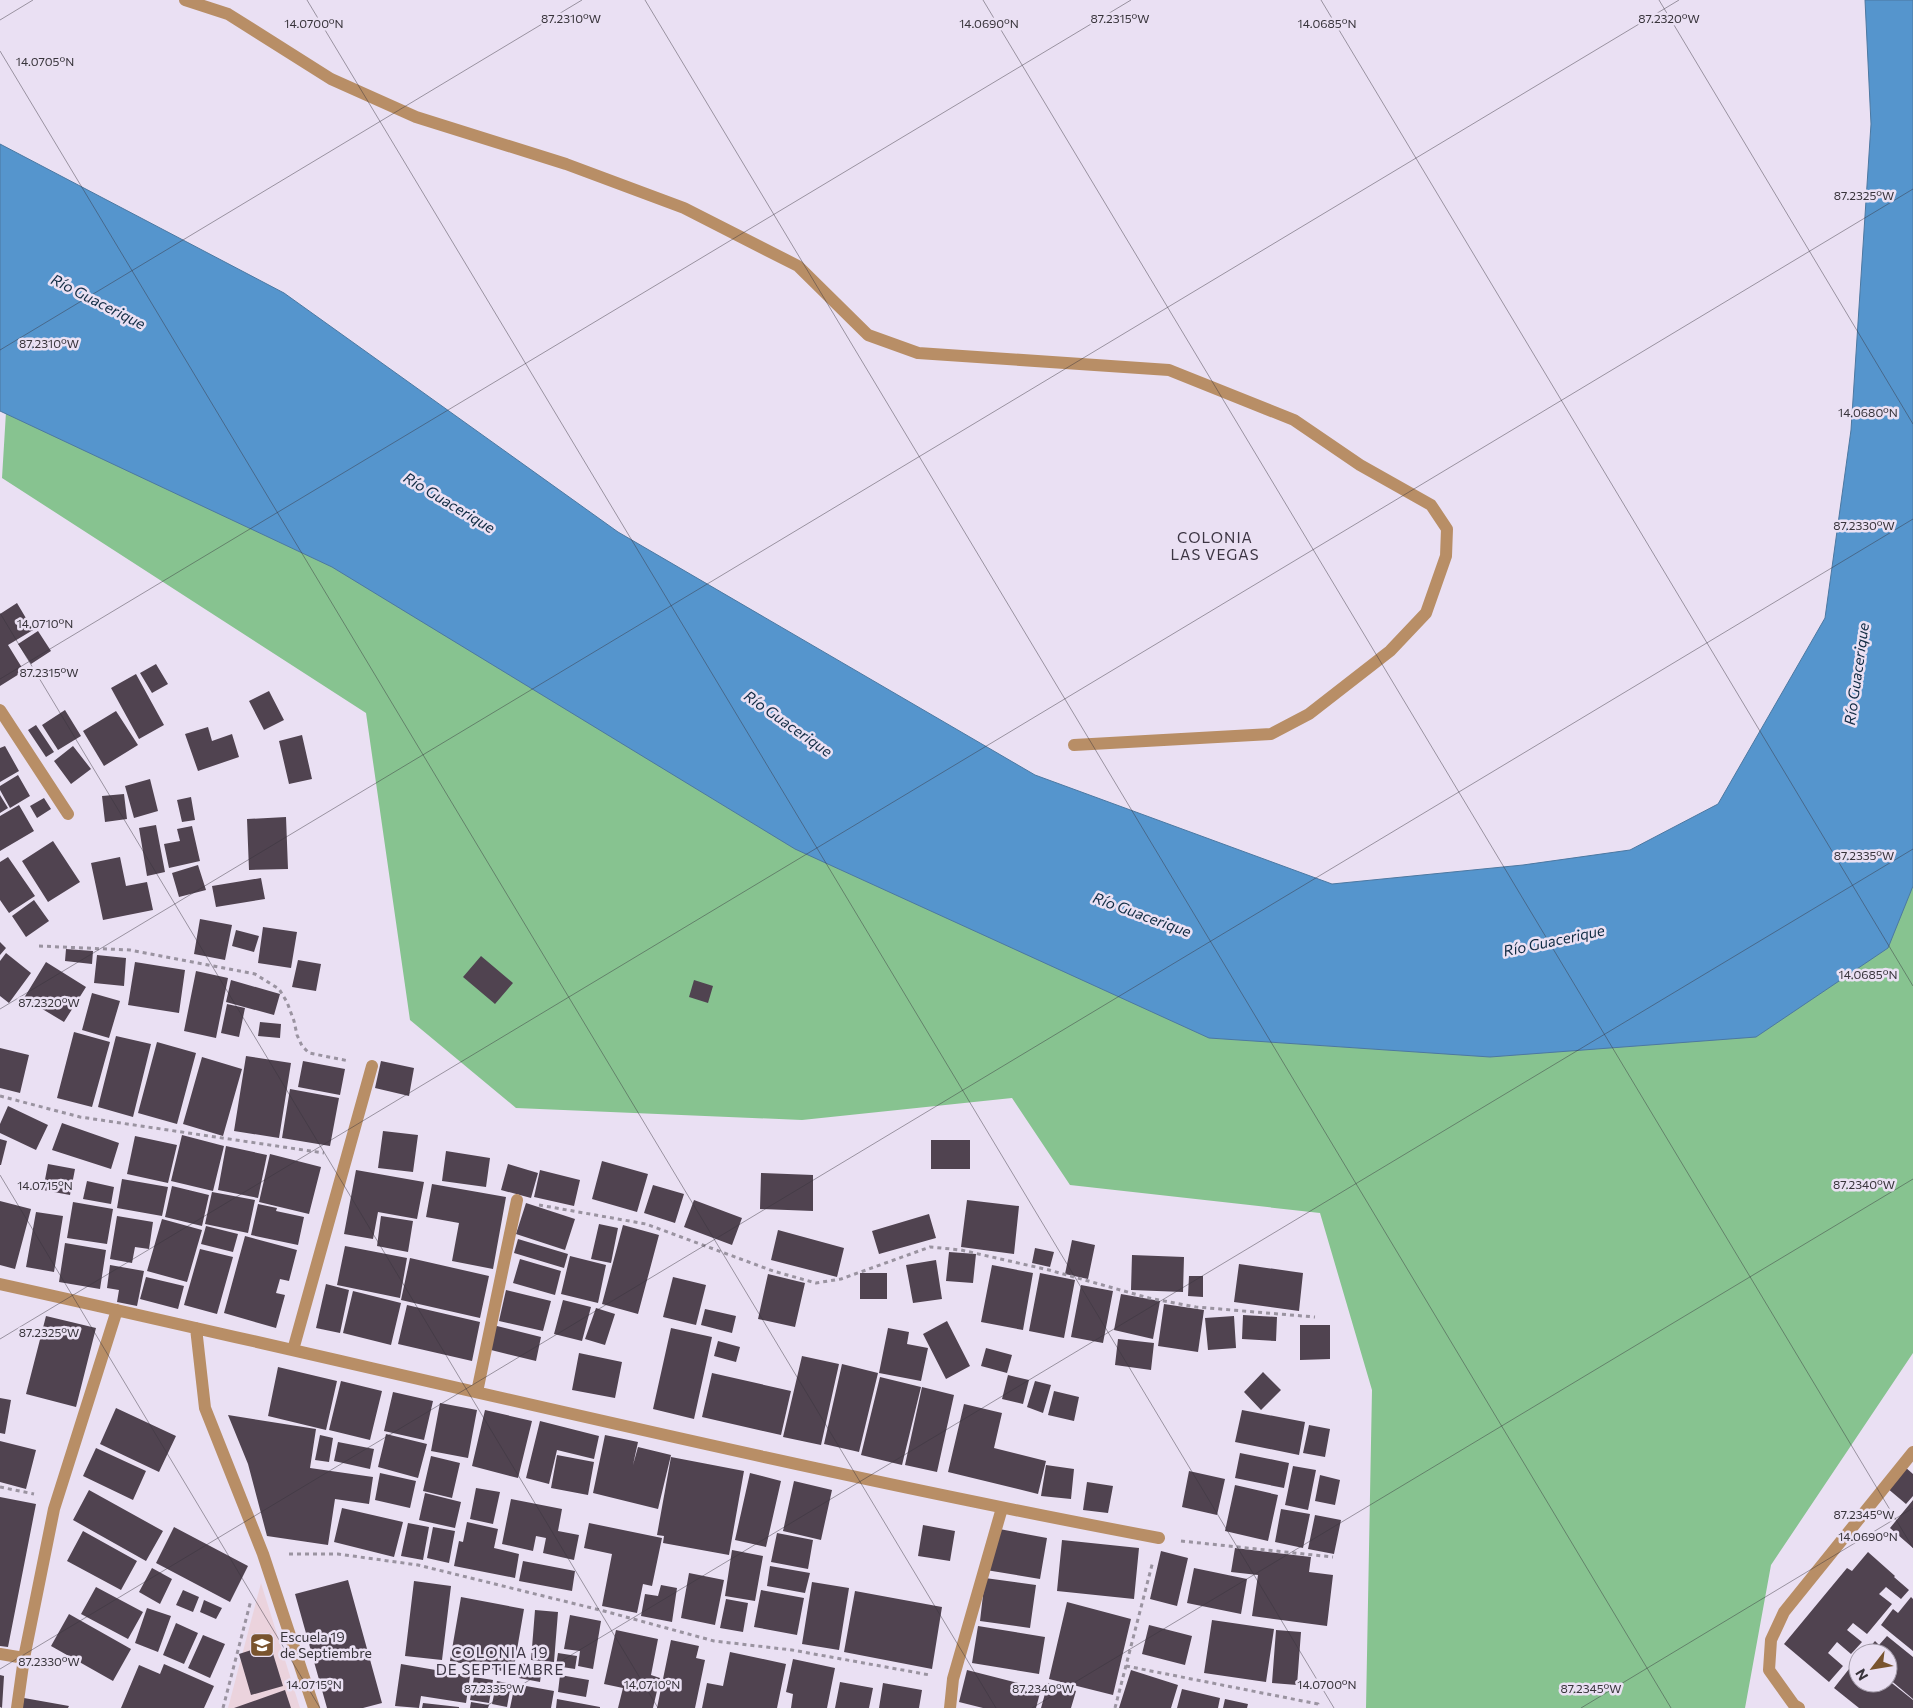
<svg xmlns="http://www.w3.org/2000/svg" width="1913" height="1708" font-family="Commissioner,sans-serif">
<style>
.education{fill:#ebd3dd}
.green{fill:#87c390}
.water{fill:#5595cd;stroke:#4c78a1}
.building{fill:#504350}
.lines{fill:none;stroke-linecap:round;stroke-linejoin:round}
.path{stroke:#9a93a0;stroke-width:3;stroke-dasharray:4 4;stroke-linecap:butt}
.minor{stroke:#b88e66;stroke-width:12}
.ticks{fill:none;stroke:#38343b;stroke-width:1;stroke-opacity:0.45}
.labels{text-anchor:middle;stroke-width:5;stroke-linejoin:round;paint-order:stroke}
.poi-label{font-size:14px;fill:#38343b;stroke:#eae0f3;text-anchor:start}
.water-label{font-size:15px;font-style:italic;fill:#102b43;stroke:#eae0f3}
.neighbourhood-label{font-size:15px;letter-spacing:1px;fill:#3c3543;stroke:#eae0f3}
.ticks-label{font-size:12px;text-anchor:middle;fill:#38343b;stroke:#eae0f3;stroke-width:5;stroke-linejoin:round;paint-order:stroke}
</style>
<rect width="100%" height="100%" fill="#eae0f3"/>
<!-- education -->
<path class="education" d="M261,1583L300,1708H228Z"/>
<!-- green -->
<path class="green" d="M13,296L1253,1028L1913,848V1353L1771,1565L1745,1708H1366L1372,1390L1320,1213L1070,1185L1012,1098L802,1120L516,1108L410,1020L366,713L2,478Z"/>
<!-- water -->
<path class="water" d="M1865,0H1913V886L1888,948L1756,1037L1490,1057L1209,1038L795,849L332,567L0,411V144L284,293L618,532L1035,775L1332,884L1523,865L1630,850L1718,804L1825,618L1851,430L1871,124Z"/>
<!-- building -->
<path class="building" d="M17,603L33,630L8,645L24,671L0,686V614Z
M38,631L51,651L31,664L18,644Z
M156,664L168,684L152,693L140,673Z
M136,674L164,725L139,739L111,688Z
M269,691L284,720L264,730L249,701Z
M65,710L81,736L58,750L42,725Z
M116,711L138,745L104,766L83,731Z
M36,725L54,752L46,757L28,730Z
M208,727L212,741L232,734L239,757L198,771L185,734Z
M302,735L312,779L289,784L279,741Z
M5,746L19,771L0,782V748Z
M73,746L91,769L71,784L54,761Z
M18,775L30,796L10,808L0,790V786Z
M150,779L158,811L134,818L125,786Z
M124,794L127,819L105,822L102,796Z
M0,795L8,808L0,813Z
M191,797L195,820L182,822L177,800Z
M44,798L51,809L37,818L30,806Z
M19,805L34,831L0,851V816Z
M286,817L288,869L249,870L247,819Z
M156,825L165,872L147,876L139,828Z
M192,826L200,861L169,868L164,844L180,841L177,829Z
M53,841L80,882L48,902L22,861Z
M8,857L35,896L9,913L0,900V862Z
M120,857L126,886L147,882L153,910L103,920L91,863Z
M198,865L206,890L179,897L172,873Z
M261,878L265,899L216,907L212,886Z
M34,900L49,921L26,937L12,916Z
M200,919L232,925L225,960L194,954Z
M263,927L297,932L291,968L258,963Z
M236,930L259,936L254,952L232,946Z
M0,942L6,948L0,955Z
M66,949L93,951L92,964L65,961Z
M6,953L31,973L9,1003L0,996V961Z
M97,955L126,958L124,986L94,983Z
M481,956L513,983L495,1004L463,977Z
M298,960L321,964L316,991L292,987Z
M46,962L86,987L64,1022L24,998Z
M135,962L185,970L179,1013L128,1005Z
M196,971L228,978L216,1038L184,1031Z
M231,980L280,994L274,1015L226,1002Z
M694,980L713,986L708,1003L689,997Z
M92,993L120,1001L109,1038L82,1030Z
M227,1004L245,1008L239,1037L221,1033Z
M260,1022L281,1024L280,1038L258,1036Z
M74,1032L110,1042L92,1107L57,1098Z
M116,1036L151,1044L133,1117L98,1107Z
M157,1042L196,1053L177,1124L138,1113Z
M0,1048L29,1055L20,1093L0,1088Z
M246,1056L291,1063L279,1138L234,1131Z
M202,1057L242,1069L223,1136L183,1124Z
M303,1061L345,1069L340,1095L298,1087Z
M381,1061L414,1068L409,1096L375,1088Z
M290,1089L339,1098L330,1146L282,1138Z
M8,1106L48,1125L36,1150L0,1133V1124Z
M62,1123L119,1143L111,1169L52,1150Z
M383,1131L418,1135L413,1172L378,1168Z
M182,1135L224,1146L213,1191L171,1181Z
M135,1136L177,1145L168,1183L127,1174Z
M0,1139L7,1141L1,1165H0Z
M931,1140H970V1169H931Z
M226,1146L267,1155L258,1198L218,1190Z
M446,1151L490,1158L486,1187L442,1181Z
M270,1154L321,1167L309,1214L259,1202Z
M602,1161L648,1174L637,1212L592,1199Z
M48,1164L75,1169L70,1195L43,1190Z
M508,1164L538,1173L531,1198L501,1190Z
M356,1170L424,1182L417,1219L378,1212L373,1239L344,1234Z
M540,1170L580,1180L574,1206L534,1197Z
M761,1173L813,1175V1211L760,1209Z
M122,1179L168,1187L162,1216L117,1208Z
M87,1181L114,1187L111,1204L83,1199Z
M432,1184L506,1197L493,1269L452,1261L459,1223L426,1217Z
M653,1185L684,1194L675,1223L644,1213Z
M172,1186L209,1195L202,1226L165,1217Z
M212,1192L255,1200L248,1233L205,1224Z
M694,1200L742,1218L732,1245L684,1227Z
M967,1200L1019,1206L1014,1254L961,1247Z
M0,1201L31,1209L15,1269L0,1265Z
M73,1202L113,1209L107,1244L67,1238Z
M526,1203L575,1219L565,1250L516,1234Z
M258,1204L277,1208L276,1211L304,1217L298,1245L251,1235Z
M36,1212L63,1216L54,1272L26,1267Z
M929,1214L936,1238L879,1254L872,1231Z
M117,1216L153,1222L149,1249L135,1247L132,1263L110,1259Z
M381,1216L413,1221L408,1252L377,1246Z
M162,1219L202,1230L187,1282L147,1271Z
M599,1224L618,1228L611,1263L591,1259Z
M623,1225L659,1235L638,1314L602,1304Z
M206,1226L238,1234L233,1252L201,1244Z
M778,1230L844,1248L837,1277L771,1260Z
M245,1236L297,1250L289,1281L280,1279L276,1293L285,1295L276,1328L224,1313Z
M518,1239L568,1254L564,1268L514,1253Z
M1072,1240L1095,1245L1088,1279L1065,1274Z
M65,1243L106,1250L100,1289L59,1282Z
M345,1246L407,1258L400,1298L337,1285Z
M1035,1248L1054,1252L1050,1267L1032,1263Z
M200,1249L233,1257L217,1314L184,1305Z
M949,1252L976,1254L973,1283L946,1281Z
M1132,1255L1184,1257L1183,1292L1131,1290Z
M570,1256L606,1265L598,1303L561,1294Z
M410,1258L489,1276L480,1318L401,1300Z
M520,1259L561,1271L555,1295L513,1283Z
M936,1260L942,1299L913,1303L906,1265Z
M1239,1264L1303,1273L1299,1311L1234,1302Z
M110,1265L144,1271L137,1306L117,1302L119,1290L107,1288Z
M992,1265L1033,1273L1023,1330L981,1322Z
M860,1273H887V1299H860Z
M1040,1273L1075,1280L1064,1338L1029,1331Z
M768,1274L805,1283L795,1327L758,1319Z
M1189,1276H1203V1297L1188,1296Z
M146,1277L184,1286L178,1309L140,1299Z
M673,1277L706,1285L696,1325L663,1317Z
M326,1284L349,1290L340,1333L316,1328Z
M1081,1285L1113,1291L1103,1343L1071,1337Z
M506,1290L551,1301L543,1331L499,1321Z
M353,1291L401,1303L391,1345L343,1333Z
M1121,1294L1160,1301L1153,1339L1114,1330Z
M563,1300L591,1307L582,1341L554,1334Z
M1164,1304L1204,1310L1198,1352L1158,1346Z
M407,1305L480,1322L472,1361L398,1344Z
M596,1308L615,1314L605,1345L585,1339Z
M705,1309L736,1316L732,1333L701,1325Z
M1243,1315L1277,1317L1276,1341L1242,1339Z
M46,1316L96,1328L76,1407L26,1394Z
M1234,1316L1236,1348L1208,1350L1205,1318Z
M947,1321L970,1366L946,1379L923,1334Z
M493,1325L541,1337L536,1361L487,1349Z
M1300,1325H1330V1359L1300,1360Z
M671,1328L712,1337L694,1419L653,1409Z
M888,1328L909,1332L907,1344L928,1348L921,1381L879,1373Z
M1118,1339L1154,1343L1151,1370L1115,1365Z
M718,1341L740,1347L736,1362L714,1356Z
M986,1348L1012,1355L1007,1373L981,1366Z
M579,1353L622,1362L615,1398L572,1390Z
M802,1356L839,1364L821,1445L783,1437Z
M842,1364L878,1373L859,1452L824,1444Z
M278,1367L337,1381L326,1430L268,1416Z
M1263,1372L1281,1390L1261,1410L1244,1392Z
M712,1373L791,1391L781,1435L702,1417Z
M1008,1375L1029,1380L1023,1404L1002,1399Z
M880,1377L921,1387L902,1465L861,1455Z
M341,1381L382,1391L370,1440L329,1430Z
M1035,1381L1051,1385L1043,1413L1027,1407Z
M922,1387L954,1395L937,1472L905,1465Z
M1054,1391L1079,1397L1074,1421L1048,1415Z
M393,1392L433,1401L424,1440L384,1431Z
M0,1398L11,1400L5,1434L0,1433Z
M440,1403L477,1410L468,1458L431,1451Z
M964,1404L1002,1413L994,1448L1046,1461L1038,1494L948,1472Z
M116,1408L176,1436L159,1472L100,1444Z
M485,1410L532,1421L518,1478L472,1466Z
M1242,1410L1305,1422L1299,1455L1235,1442Z
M228,1415L316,1429L310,1468L373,1477L369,1504L335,1499L328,1545L267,1536L248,1464Z
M540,1421L599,1436L594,1459L557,1450L549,1484L526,1478Z
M1309,1425L1330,1429L1325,1457L1303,1453Z
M386,1434L427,1444L418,1478L378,1467Z
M320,1435L333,1438L329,1462L315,1460Z
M605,1435L638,1442L633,1465L638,1447L671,1455L658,1509L593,1493Z
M0,1441L36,1450L26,1489L0,1482Z
M338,1442L374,1449L370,1469L334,1461Z
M96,1448L146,1471L133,1500L83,1476Z
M1240,1453L1289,1463L1284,1488L1235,1478Z
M557,1455L594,1462L588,1495L551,1488Z
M431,1456L460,1463L452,1498L423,1491Z
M671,1457L744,1471L729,1555L663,1543L664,1536L657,1535Z
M1046,1465L1074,1469L1071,1499L1041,1496Z
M1293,1466L1316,1470L1308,1510L1285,1505Z
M1905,1467L1913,1474V1496L1906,1504L1887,1488Z
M1189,1471L1225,1479L1217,1515L1182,1507Z
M380,1473L416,1481L410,1508L375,1500Z
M750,1473L781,1481L766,1547L735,1540Z
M1320,1475L1340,1480L1335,1505L1315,1501Z
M794,1481L832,1490L821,1540L783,1531Z
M1087,1482L1113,1486L1108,1513L1083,1510Z
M1235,1485L1278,1495L1268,1541L1225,1531Z
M476,1488L500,1492L493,1524L470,1519Z
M89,1490L163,1531L146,1561L73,1520Z
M425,1493L461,1502L455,1528L419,1520Z
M0,1497L36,1504L8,1647L0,1646Z
M511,1499L562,1509L558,1531L579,1535L574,1560L543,1553L546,1538L536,1536L533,1551L502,1544Z
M1913,1500V1548L1890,1528Z
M342,1508L403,1522L394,1557L334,1542Z
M1281,1509L1310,1514L1303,1548L1275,1542Z
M1315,1515L1341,1520L1334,1554L1308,1549Z
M467,1522L498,1529L494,1548L519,1554L515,1578L454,1566L459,1541L463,1542Z
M408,1523L429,1527L423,1560L401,1556Z
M589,1523L662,1538L652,1586L643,1584L637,1613L602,1606L612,1554L584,1548Z
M923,1525L955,1531L950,1561L918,1556Z
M174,1527L248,1566L230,1602L156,1563Z
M433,1527L455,1531L449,1563L427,1558Z
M994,1528L1047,1538L1040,1579L986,1570Z
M83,1531L137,1561L121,1590L67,1561Z
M777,1533L813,1540L808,1569L771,1562Z
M1062,1540L1139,1548L1134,1599L1057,1591Z
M1235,1548L1311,1557L1309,1572L1333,1575L1327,1626L1252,1616L1258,1575L1231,1572Z
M732,1550L763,1556L755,1601L725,1596Z
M1161,1551L1188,1558L1177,1606L1150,1599Z
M1868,1552L1895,1576L1894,1577L1909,1590L1901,1599L1886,1587L1879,1594L1892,1604L1867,1634L1853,1623L1847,1630L1862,1642L1851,1654L1837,1642L1828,1653L1843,1666L1829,1682L1784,1644L1847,1568L1852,1571Z
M523,1561L575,1571L572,1591L519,1581Z
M770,1566L810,1573L805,1593L767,1586Z
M152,1568L172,1579L160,1604L139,1592Z
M1194,1568L1247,1579L1241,1614L1187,1603Z
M689,1573L724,1580L715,1625L681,1618Z
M985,1578L1036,1585L1030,1628L980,1621Z
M348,1580L382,1703L363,1708H327L295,1594Z
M414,1581L451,1586L442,1660L405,1656Z
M812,1582L849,1588L839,1650L802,1644Z
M661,1585L677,1588L672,1622L641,1616L645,1594L658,1596Z
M96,1587L143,1612L128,1639L81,1614Z
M183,1590L199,1597L193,1612L176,1605Z
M761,1590L804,1598L797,1635L754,1627Z
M855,1591L942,1607L932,1669L844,1652Z
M461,1597L524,1609L513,1673L450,1661Z
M1911,1597L1913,1599V1651L1881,1625L1893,1609L1898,1613Z
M726,1599L748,1603L743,1632L720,1628Z
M204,1600L222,1608L216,1619L200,1612Z
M1067,1602L1131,1619L1113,1695L1049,1679Z
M147,1608L171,1616L158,1652L135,1643Z
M535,1610L558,1612L554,1662L531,1660Z
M69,1614L131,1649L113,1681L51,1646Z
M570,1615L601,1621L593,1669L578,1666L580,1651L564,1649Z
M1212,1620L1274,1629L1266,1682L1204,1673Z
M176,1623L198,1633L184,1664L163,1655Z
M1149,1625L1192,1636L1185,1665L1142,1654Z
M978,1626L1045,1637L1039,1674L972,1663Z
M616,1630L658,1639L651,1675L660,1678L653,1708H618L623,1688L604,1684Z
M1276,1630L1301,1632L1297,1685L1272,1683Z
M203,1635L225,1644L210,1678L188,1668Z
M1887,1636L1913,1657V1699L1888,1678V1653H1865L1875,1641L1879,1645Z
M671,1640L699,1646L696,1658L705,1660L695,1708H657Z
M270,1644L283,1686L251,1695L239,1654Z
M730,1652L786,1664L777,1708H702L707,1683L723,1686Z
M558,1653L577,1656L575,1669L556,1666Z
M793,1659L835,1668L827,1708H791L793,1694L786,1692Z
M521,1663L542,1667L540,1682L519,1678Z
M164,1664L214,1686L204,1708H121L139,1665L160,1674Z
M401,1664L470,1676L466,1703L421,1696L419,1708L395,1706Z
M1849,1669L1855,1673L1858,1669V1683H1888V1680L1913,1700V1708H1859L1834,1688Z
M967,1670L1041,1689L1036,1708H983L959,1702Z
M1131,1670L1178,1685L1171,1708H1119Z
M0,1675L4,1676L2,1708L0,1707Z
M560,1675L589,1680L586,1697L558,1692Z
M474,1677L493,1680L489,1703L470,1700Z
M497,1681L511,1684L507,1707L492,1704Z
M840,1682L873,1688L869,1708H835Z
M883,1683L922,1690L919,1708H879Z
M1048,1683L1076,1691L1071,1708H1041Z
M515,1684L554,1691L551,1708H510Z
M1182,1689L1220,1698L1218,1708H1177Z
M285,1690L291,1708H234Z
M24,1698L69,1706L68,1708H22Z
M557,1699L600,1707V1708H556Z
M1225,1699L1248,1704L1247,1708H1223Z
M471,1702L489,1705L488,1708H470Z
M423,1703L459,1707V1708H422Z"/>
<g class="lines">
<!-- path -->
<path class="path" d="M39,946L130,950L255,974L279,989L287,1002L294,1021L297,1035L302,1046L309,1053L349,1061
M0,1096L80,1117L324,1153
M539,1205L646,1224L773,1271L816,1283L841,1279L930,1247L961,1250L1049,1270L1149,1298L1196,1307L1315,1317
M0,1487L34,1494
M1181,1541L1333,1557
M289,1554H338L418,1565L604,1611L714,1641L792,1650L930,1675
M1126,1666L1318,1704V1708
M223,1708L251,1600
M1115,1708L1153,1561"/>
<!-- minor -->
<path class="minor" d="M185,0L228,14L331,79L416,117L566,164L684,208L798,266L868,335L918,353L1169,370L1294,420L1360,465L1431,505L1447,529L1446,556L1426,613L1390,651L1309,714L1271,734L1074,745
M0,710L68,814
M0,1284C386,1369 770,1465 1159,1538
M196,1328L205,1408L263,1554L314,1708
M293,1350L372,1066
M477,1392L517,1200
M0,1654L24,1658
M17,1708L24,1658L54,1509L117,1310
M950,1708L953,1679L1002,1508
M1799,1708L1794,1705L1769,1670L1771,1640L1784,1612L1913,1452"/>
</g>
<!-- ticks -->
<path class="ticks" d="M307,0L1334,1708M645,0L1671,1708M983,0L1913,1548M1321,0L1913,986M1659,0L1913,424M0,20L33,0M0,51L996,1708M0,350L582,0M0,613L658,1708M0,679L1131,0M0,1009L1679,0M0,1175L320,1708M0,1339L1913,189M0,1669L1913,519M483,1708L1913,849M1032,1708L1913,1179M1581,1708L1913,1508"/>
<!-- icons -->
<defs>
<symbol id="school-square" viewBox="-11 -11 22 22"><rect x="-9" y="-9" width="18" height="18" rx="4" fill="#79542e" stroke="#eae0f3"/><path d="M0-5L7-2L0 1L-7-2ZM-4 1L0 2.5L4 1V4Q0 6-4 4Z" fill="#fff"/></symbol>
</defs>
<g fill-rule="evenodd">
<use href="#school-square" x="248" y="1631" width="28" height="28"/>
</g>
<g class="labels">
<!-- poi labels -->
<g class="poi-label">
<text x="280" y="1642">Escuela 19<tspan x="280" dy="16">de Septiembre</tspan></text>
</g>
<!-- water labels -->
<g class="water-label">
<text transform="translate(98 302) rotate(27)" y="5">Río Guacerique</text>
<text transform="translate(449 503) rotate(31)" y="5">Río Guacerique</text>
<text transform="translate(1857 674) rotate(-82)" y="5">Río Guacerique</text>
<text transform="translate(788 724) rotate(35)" y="5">Río Guacerique</text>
<text transform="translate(1142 915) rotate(20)" y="5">Río Guacerique</text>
<text transform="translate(1554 941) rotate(-12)" y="5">Río Guacerique</text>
</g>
<!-- neighbourhood labels -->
<g class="neighbourhood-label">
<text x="1215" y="543">COLONIA<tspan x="1215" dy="17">LAS VEGAS</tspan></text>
<text x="500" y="1658">COLONIA 19<tspan x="500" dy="17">DE SEPTIEMBRE</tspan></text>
</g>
</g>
<g class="ticks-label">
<text x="571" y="23">87.2310°W</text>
<text x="1120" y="23">87.2315°W</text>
<text x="1669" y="23">87.2320°W</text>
<text x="314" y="28">14.0700°N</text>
<text x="989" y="28">14.0690°N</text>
<text x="1327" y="28">14.0685°N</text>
<text x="45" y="66">14.0705°N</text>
<text x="1864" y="200">87.2325°W</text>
<text x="49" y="348">87.2310°W</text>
<text x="1868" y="417">14.0680°N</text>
<text x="1864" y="530">87.2330°W</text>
<text x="45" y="628">14.0710°N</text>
<text x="49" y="677">87.2315°W</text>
<text x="1864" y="860">87.2335°W</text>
<text x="1868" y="979">14.0685°N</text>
<text x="49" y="1007">87.2320°W</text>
<text x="1864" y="1189">87.2340°W</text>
<text x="45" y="1190">14.0715°N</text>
<text x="49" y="1337">87.2325°W</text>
<text x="1864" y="1519">87.2345°W</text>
<text x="1868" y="1541">14.0690°N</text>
<text x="49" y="1666">87.2330°W</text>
<text x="314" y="1689">14.0715°N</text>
<text x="652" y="1689">14.0710°N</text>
<text x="1327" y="1689">14.0700°N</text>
<text x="494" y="1693">87.2335°W</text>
<text x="1043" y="1693">87.2340°W</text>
<text x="1591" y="1693">87.2345°W</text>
</g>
<!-- north arrow -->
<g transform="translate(1873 1668) rotate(239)"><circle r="24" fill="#eae0f3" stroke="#a39ba9"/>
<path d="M0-4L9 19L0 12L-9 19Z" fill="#79542e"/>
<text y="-8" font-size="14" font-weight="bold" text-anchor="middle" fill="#38343b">N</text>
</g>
</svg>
